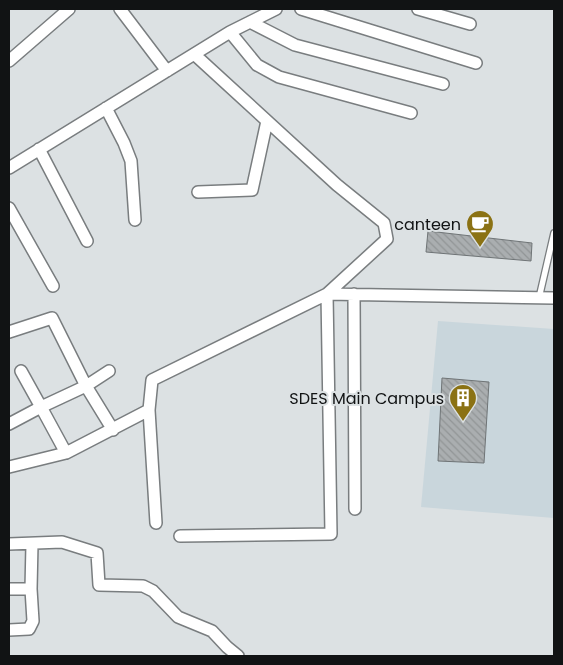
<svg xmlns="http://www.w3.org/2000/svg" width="563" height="665" font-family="Poppins,sans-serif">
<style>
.built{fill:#c9d6dc}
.building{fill:url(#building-back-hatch);stroke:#6f7476}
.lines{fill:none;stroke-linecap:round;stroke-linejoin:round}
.service-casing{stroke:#797d7f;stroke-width:8}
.minor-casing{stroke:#797d7f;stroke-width:14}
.service{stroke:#fff;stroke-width:5.5}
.minor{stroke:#fff;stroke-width:11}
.labels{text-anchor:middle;stroke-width:4;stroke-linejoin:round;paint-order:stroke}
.poi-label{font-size:16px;fill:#111314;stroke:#dce1e3;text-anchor:end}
</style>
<defs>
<pattern id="building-back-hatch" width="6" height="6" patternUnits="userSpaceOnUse" patternTransform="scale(1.25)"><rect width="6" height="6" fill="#aaaeb0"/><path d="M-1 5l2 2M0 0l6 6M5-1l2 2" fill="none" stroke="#919596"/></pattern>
</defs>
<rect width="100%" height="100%" fill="#dce1e3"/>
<!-- built -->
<path class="built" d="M438,321L554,329V518L421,507Z"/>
<!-- building -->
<path class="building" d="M428,231L532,243L531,261L426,252Z
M442,378L489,382L484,463L438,461Z"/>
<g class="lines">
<defs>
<path id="service" d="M539,298L554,233"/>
<path id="minor" d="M120,9L167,71
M301,9L476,63
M418,9L470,24
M250,22L295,45L443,84
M230,32L257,65L279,77L411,113
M9,61L69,9
M106,108L124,143L131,161L135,220
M39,149L87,241
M9,168L230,32L276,9
M198,192L252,190L267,121
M9,208L53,286
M354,294L355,509
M9,332L52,318L86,386L113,430
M149,410L156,523
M9,424L41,407L21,371
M66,453L41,407L86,386L109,371
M9,467L66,453L149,410L152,380L327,294L554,298
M180,536L331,534L327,294L387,239L384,223L337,185L194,54
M9,544L62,542L97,553L99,585L143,586L153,591L178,617L212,631L227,647L238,656
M9,589H31
M9,630L29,629L33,621L31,589L32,544"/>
</defs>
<!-- service casing -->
<use href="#service" class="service-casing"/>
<!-- minor casing -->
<use href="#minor" class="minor-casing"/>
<!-- service -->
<use href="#service" class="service"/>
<!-- minor -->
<use href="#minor" class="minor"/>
</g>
<!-- icons -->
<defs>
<symbol id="cafe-pin" viewBox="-11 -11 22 30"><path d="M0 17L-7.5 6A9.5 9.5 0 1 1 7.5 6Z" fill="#8b7214" stroke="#dce1e3"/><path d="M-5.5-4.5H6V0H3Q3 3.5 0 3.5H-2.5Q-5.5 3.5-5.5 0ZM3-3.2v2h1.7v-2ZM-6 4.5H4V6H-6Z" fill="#fff"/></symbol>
<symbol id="building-pin" viewBox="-11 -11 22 30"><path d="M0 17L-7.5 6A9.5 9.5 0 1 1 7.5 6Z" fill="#8b7214" stroke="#dce1e3"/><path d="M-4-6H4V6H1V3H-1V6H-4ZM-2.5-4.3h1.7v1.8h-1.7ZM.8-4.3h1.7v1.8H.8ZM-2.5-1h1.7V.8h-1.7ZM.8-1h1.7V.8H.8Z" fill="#fff"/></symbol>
</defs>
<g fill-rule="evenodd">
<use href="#cafe-pin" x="464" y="208" width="32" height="43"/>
<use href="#building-pin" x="447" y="382" width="32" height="43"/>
</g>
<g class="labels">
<!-- poi labels -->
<g class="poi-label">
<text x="461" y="230">canteen</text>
<text x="444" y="404">SDES Main Campus</text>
</g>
</g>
<!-- border -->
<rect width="563" height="665" fill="none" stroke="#111314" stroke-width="20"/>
</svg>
